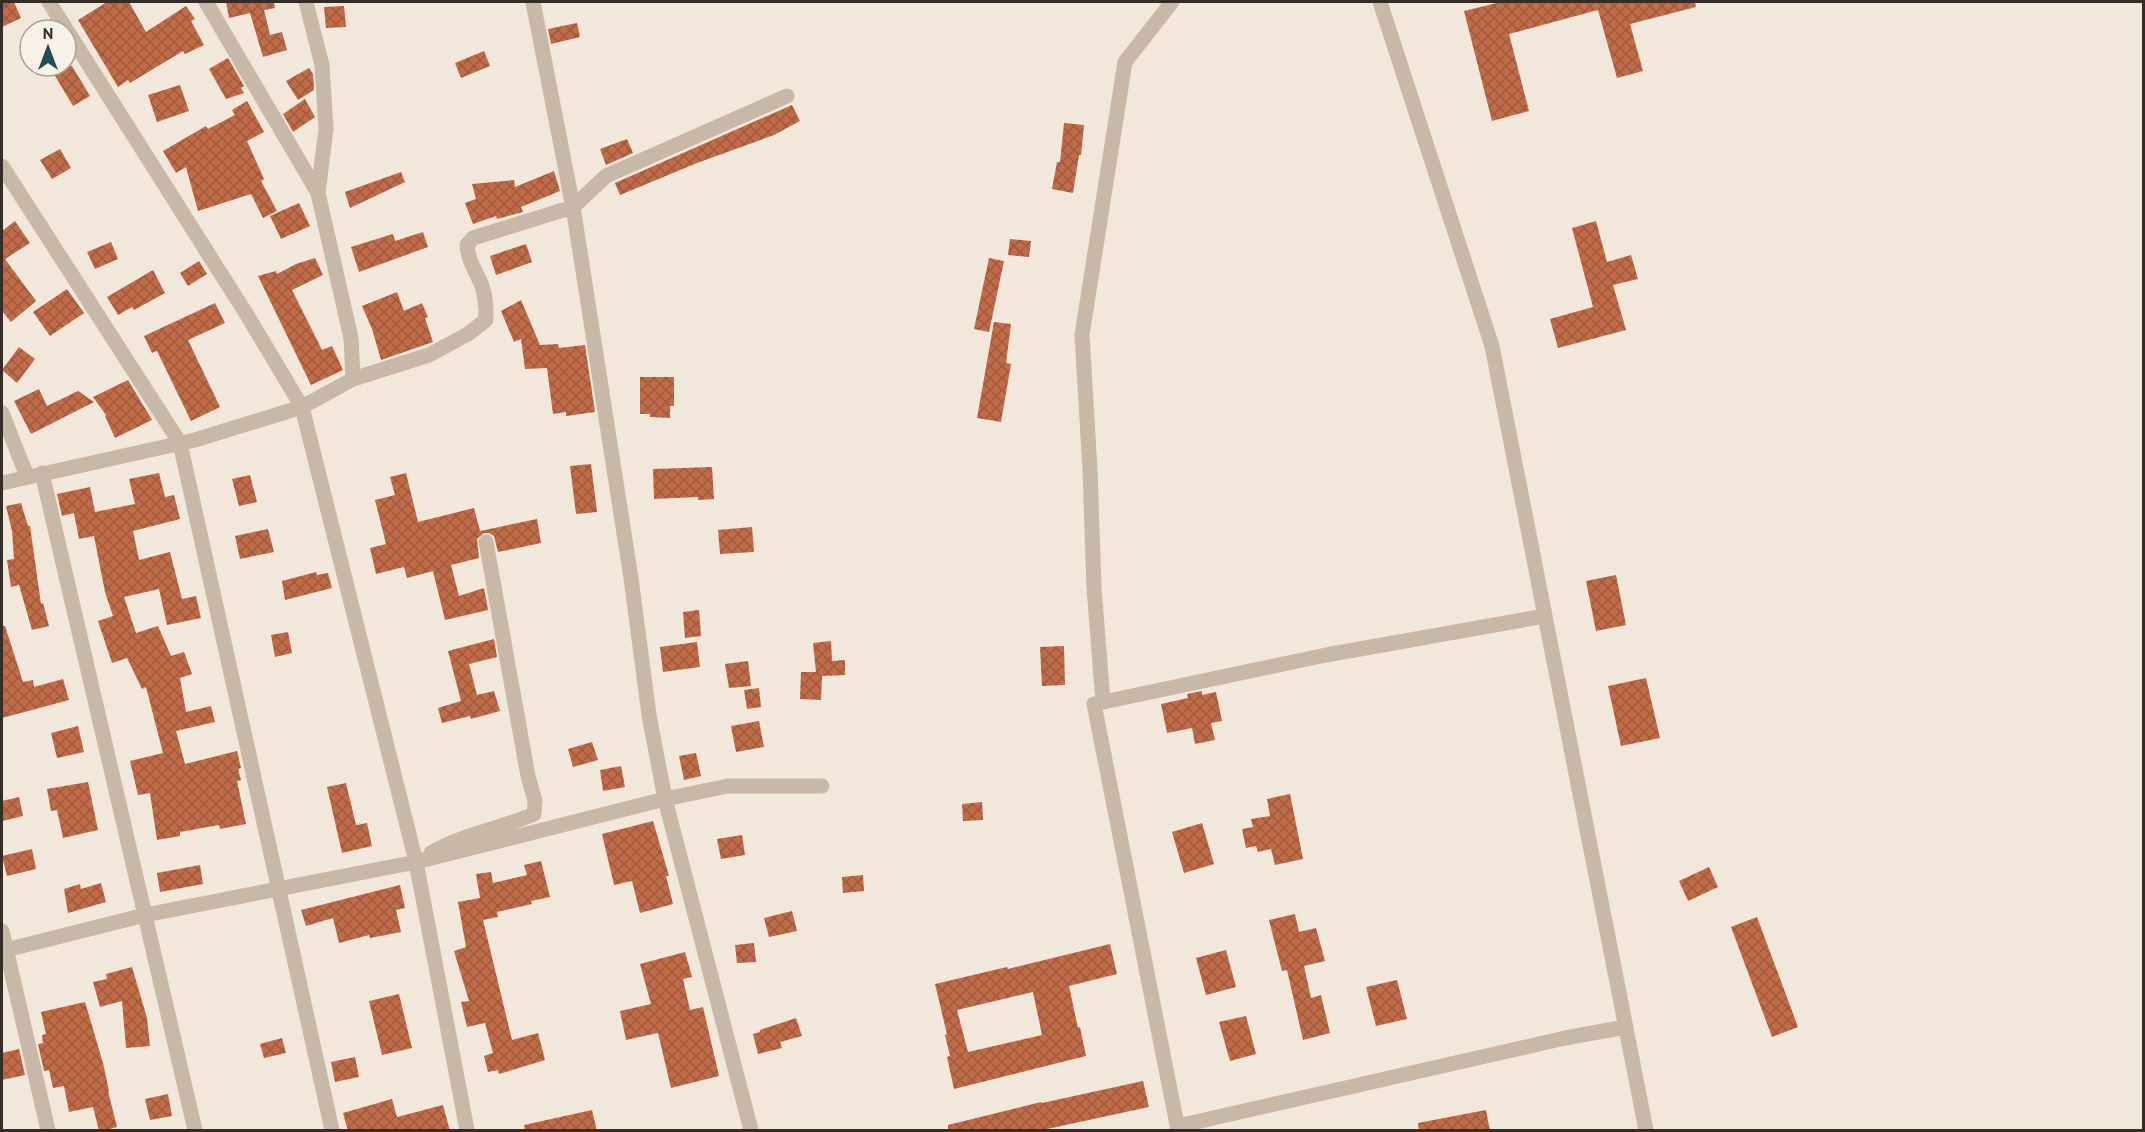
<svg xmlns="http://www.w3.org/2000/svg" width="2145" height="1132" font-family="'PT Sans',sans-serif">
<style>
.building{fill:url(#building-cross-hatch);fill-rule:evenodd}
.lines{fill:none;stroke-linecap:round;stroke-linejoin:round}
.minor{stroke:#c8b8a7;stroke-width:15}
</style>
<defs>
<pattern id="building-cross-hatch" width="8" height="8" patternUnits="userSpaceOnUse" patternTransform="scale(1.5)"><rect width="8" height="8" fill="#c16c48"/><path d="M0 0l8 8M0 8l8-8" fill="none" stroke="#9e593c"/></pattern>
</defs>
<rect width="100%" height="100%" fill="#f1e7db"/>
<!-- building -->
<path class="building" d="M2,2H14L21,18L2,27Z
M107,2H129L146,32L186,6L195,19L191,21L204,45L185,54L183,51L130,83L128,80L118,87L78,20Z
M226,2H274L275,8L264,10L270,35L282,32L287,50L263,57L250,13L229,18Z
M1501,2H1695L1696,7L1630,24L1643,71L1617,78L1598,10L1509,34L1529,111L1492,121L1464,11Z
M344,6L346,27L326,28L324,7Z
M577,23L580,37L551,44L548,29Z
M484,51L490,66L461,78L455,63Z
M228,58L244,86L241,88L244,93L226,99L209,69Z
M49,66H72L90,96L73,106Z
M309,68L313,74L314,90L298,100L286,81Z
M180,85L189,111L157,122L148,95Z
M305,99L315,117L293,132L283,114Z
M247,101L264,132L247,141L264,179L261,181L277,211L263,218L251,194L198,211L186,167L176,173L163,151L206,126L208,129L235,115L232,110Z
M792,105L800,121L774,135L697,163L620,195L615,183Z
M1064,123L1084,125L1081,155H1079L1073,193L1052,189L1057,162H1060Z
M627,139L633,153L606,165L600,149Z
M60,149L71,168L52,179L40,160Z
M554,171L560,191L521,207L523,212L497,219L496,216L473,224L465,203L476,199L472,184L514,180L515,187Z
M401,172L405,182L350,208L345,192Z
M299,203L310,226L281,239L270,216Z
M15,221L30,243L5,259L36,301L11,322L2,311V231Z
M1596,221L1607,262L1631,255L1638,279L1613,285L1626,330L1558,348L1550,319L1593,307L1572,228Z
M423,232L428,247L359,272L351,247L393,234L395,241Z
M1010,239L1031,241L1029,257L1008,255Z
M111,242L118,259L95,269L87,252Z
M526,244L532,262L496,275L490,256Z
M315,258L323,275L292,290L322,350L332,346L343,370L311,385L258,276L276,271L277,274L296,264Z
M989,258L1004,261L989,332L974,329Z
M199,261L207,274L188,286L180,273Z
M153,270L165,293L134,310L132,307L118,315L107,297Z
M67,289L84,313L50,336L33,312Z
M397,292L404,311L422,303L428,317L425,318L433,342L381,360L372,329L362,306Z
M521,300L540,345L558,344L559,348L585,345L595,412L566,416V412L553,414L547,368L525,369L521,339L514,342L501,311Z
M215,303L225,323L188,340L220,407L191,421L157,351L152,353L144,336Z
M994,322L1011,324L1006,363L1011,364L1001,422L977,418Z
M19,347L35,359L17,383L2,370Z
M640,377H674V406H670V418L650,417V414H640Z
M128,380L152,420L115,438L105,416L106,415L93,397Z
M39,389L47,406L78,391L94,402L31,434L14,401Z
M591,464L597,512L576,514L570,466Z
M712,467L714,499L698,500V497L654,499L653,469Z
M159,473L165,497L174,495L180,519L133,531L139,560L170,552L182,599L196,596L201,618L167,625L159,589L124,597L136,633L158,626L171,656L184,652L192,674L180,678L186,712L211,706L215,722L176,731L185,764L237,751L241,768L238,769L241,780L237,781L246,824L220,829L219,825L180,832V836L157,840L150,793L138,795L130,761L163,753L146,687L142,689L127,658L112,663L98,621L113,616L105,592L94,536L79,539L74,513L62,516L57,494L90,487L95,512L135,504L129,479Z
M406,473L418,522L474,508L480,531L537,519L541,543L498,552L494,536L489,533H484L477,539L479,558L451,565L459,596L484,588L488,610L445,620L433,571L407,578L404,567L376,574L370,548L386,544L375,500L395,495L390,477Z
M250,475L257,502L239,506L232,479Z
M21,503L28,526H30L41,604L43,603L49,626L32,630L19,585L11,587L7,560L14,559L12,531L6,506Z
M752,527L754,552L720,554L718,530Z
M268,529L274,552L240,559L235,536Z
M316,572L317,575L328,573L332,588L285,600L282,581Z
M1616,575L1626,625L1596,631L1586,581Z
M699,610L701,636L685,638L683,612Z
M2,626H5L23,682L33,680L34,687L63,679L69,700L2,718Z
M288,632L292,653L275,657L271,635Z
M494,639L497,657L469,664L477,695L494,691L500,711L471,719L470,716L442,723L438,708L461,701L448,651Z
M831,641L832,661L845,660V675L822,676L821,700L800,699L801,672H816L813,643Z
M697,642L700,667L663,672L660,647Z
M1064,646L1065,685L1042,686L1040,647Z
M748,661L751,686L729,688L725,664Z
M1646,678L1660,738L1621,746L1608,686Z
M759,688L761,707L747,709L744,690Z
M1202,691V695L1216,692L1222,721L1211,723L1215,740L1195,744L1192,728L1167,733L1161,704L1188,698L1187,694Z
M759,721L764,747L736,752L731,726Z
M78,726L84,752L57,758L51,733Z
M592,742L598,760L573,767L568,749Z
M696,753L701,776L684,780L679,756Z
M621,766L625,787L603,791L600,770Z
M88,782L98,830L63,838L57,810L51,811L47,789Z
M346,783L356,825L367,823L372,846L342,853L327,787Z
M1290,794L1303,859L1275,865L1271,849L1258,852L1256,846L1246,848L1242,829L1253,827L1251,819L1270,816L1267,799Z
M19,797L23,816L2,821V801Z
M982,802L983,820L963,821L962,804Z
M653,821L669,876H666L673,904L640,913L632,881L614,885L602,834Z
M1202,823L1214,864L1184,873L1172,832Z
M742,835L745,855L721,859L717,839Z
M32,849L36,869L7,876L2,856Z
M541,861L550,897L531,901L532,904L497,912L498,917L483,920L512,1040L538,1033L545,1060L499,1074L498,1070L488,1072L484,1056L493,1053L485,1023L467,1027L461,1002L469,1001L454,951L466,947L458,902L480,898L476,874L491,872L493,883L527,875L524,865Z
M200,865L203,884L160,892L157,873Z
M1709,867L1718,887L1688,901L1679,881Z
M863,875L864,891L843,893L842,877Z
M101,883L106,902L68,913L64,889L80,884L81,889Z
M400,885L405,908L396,910L401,932L370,938L369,935L339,943L333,918L306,926L301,910Z
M792,911L797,931L769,937L764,918Z
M1295,914L1299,932L1316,928L1325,961L1304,966L1311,998L1321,995L1330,1033L1303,1040L1287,970L1282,971L1269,920Z
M1757,917L1798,1027L1772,1037L1731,927Z
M754,943L756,962L737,963L735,945Z
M1110,944L1117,974L1069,986L1078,1028L1080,1027L1086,1056L954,1089L947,1057L950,1056L945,1035L947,1034L935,984L1007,967L1008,969ZM1033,992L1042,1035L968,1052L957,1010Z
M1226,950L1236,987L1206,995L1196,958Z
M685,952L692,977L683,979L690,1010L703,1007L719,1076L671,1088L658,1033L626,1040L620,1011L651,1004L640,964Z
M132,967L147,1018L150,1046L126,1048L122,1001L100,1007L93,982L107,979L106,974Z
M1397,980L1407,1019L1376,1026L1366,987Z
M399,994L412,1048L382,1055L369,1001Z
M85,1002L103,1063L109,1091H108L117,1127L102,1131H99L93,1107L69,1112L64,1086L53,1088L49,1070L44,1071L38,1044L43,1043L42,1035L46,1034L41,1012Z
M1246,1016L1256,1054L1230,1061L1219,1022Z
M796,1018L802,1036L780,1042L782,1048L758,1054L753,1034L760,1032V1030Z
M282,1038L286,1053L264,1058L260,1044Z
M19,1049L25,1075L2,1080V1053Z
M355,1057L359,1077L335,1082L331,1062Z
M1143,1081L1149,1107L1038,1131H948V1125L1041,1102L1042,1103Z
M168,1094L172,1116L150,1120L145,1099Z
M392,1099L397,1117L443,1105L450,1131H348L343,1113Z
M592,1110L597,1131H525L524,1125Z
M1486,1110L1490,1131H1419L1418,1123Z"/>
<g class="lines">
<!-- minor -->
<path class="minor" d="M49,2L247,315L302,407L416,862L467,1130
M206,2L318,193L351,338L353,379
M306,2L322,65L326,129L318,193
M533,2L573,207L631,578L649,715L665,799L751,1130
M1380,2L1492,346L1646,1130
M2,166L180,443L332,1130
M2,413L27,476
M42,473L195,1130
M2,483L195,440L302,407L353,379L429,355L468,334L486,320C486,308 486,297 482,286C476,271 468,261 467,245L473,238L573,207L606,176L787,96
M1103,702L1094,588L1090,470L1082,335L1125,62L1172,2
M431,853C463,834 500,829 534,814L535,801L528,776L486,542
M2,931L48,1130
M2,951L145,915L416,862L665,799L728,786H822
M1178,1126L1565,1038L1626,1027
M1178,1130L1094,704L1326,655L1545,616"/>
</g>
<!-- border -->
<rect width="2145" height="1132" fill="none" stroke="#352c27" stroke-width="6"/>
<!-- north arrow -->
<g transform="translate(48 48)"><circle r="28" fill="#f8f1e7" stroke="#aaa29a" stroke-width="1.5"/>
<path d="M0-4.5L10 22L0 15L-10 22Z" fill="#1f4e55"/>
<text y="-9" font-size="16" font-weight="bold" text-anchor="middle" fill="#352c27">N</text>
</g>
</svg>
